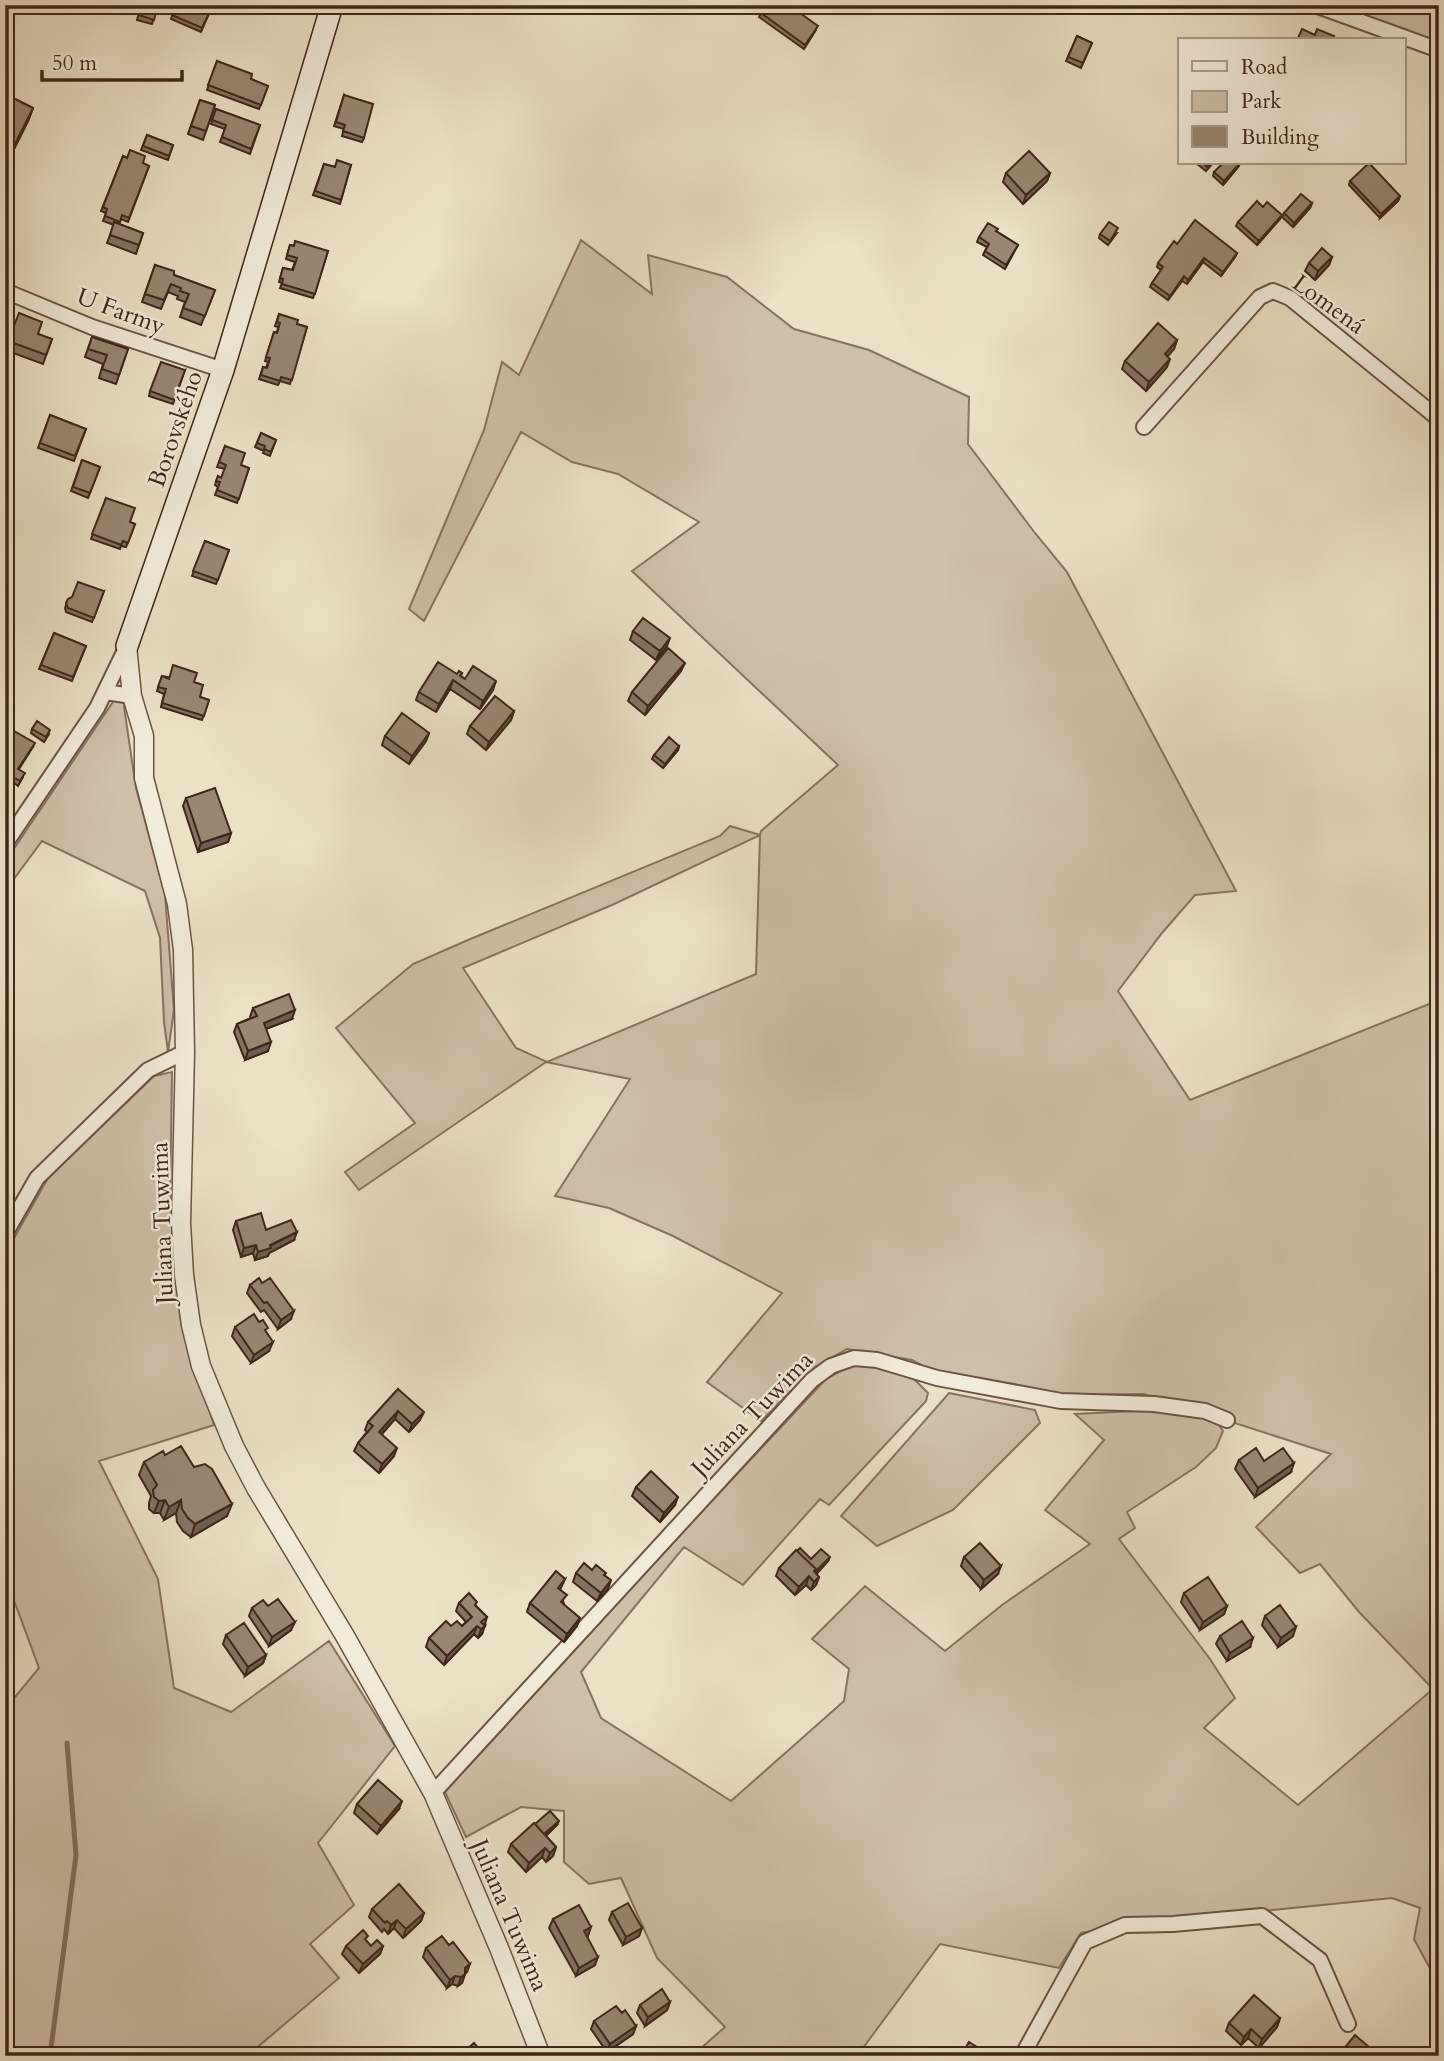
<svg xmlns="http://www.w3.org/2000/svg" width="1444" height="2061" font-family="Cardo,serif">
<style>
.green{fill:#cfc0a8;stroke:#887360;stroke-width:2;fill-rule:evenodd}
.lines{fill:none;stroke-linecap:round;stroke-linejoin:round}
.stream{stroke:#84705c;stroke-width:5}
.minor-casing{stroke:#6b5443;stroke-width:18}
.tertiary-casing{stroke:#6b5443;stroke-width:21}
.secondary-casing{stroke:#402618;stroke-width:24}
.minor{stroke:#f3ebd9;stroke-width:14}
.tertiary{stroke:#f3ebd9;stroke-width:18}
.secondary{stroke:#f3ebd9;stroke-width:21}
.wall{fill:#847462;stroke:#402618;stroke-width:2}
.shaded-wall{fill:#6b5e50;stroke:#402618;stroke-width:2}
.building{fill:#998772;stroke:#402618;stroke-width:2}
.labels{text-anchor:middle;stroke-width:5;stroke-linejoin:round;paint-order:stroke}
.street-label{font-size:24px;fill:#402618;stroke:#f3ebd9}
</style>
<rect width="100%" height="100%" fill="#ece0c5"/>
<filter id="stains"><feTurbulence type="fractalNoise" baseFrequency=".00286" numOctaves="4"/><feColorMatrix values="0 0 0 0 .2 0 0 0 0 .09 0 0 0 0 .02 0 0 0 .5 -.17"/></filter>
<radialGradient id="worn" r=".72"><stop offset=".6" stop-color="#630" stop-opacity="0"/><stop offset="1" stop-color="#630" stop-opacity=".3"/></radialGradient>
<!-- green -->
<path class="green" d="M1315,5H1439V49Z
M581,240L652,294L648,255L727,277L794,329L869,350L969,397L968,444L1035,533L1067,572L1236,891L1195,895L1162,933L1118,991L1190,1100L1439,1000V1985L1414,1939L1420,1908L1392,1898L1125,1925L1081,1933L1059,1968L940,1944L857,2056H692L725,2027L657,1958L621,1878L589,1884L564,1862V1811L521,1807L466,1837L445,1792L681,1534L826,1379L855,1363L910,1375L928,1393L926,1401L829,1505L820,1499L743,1585L684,1547L581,1672L601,1718L731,1801L844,1701L849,1669L812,1639L865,1586L945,1651L1002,1605L1090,1544L1045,1510L1104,1440L1075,1414L1159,1410L1208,1414L1144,1394L1046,1395L938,1374L912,1360L847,1349L815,1367L761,1421L707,1382L782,1293L673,1236L609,1208L555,1196L630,1079L546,1062L359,1190L345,1172L415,1123L336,1028L413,964L468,940L720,836L730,826L760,835L761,831L838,765L632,571L699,522L618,474L572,462L521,432L424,621L409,609L484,430L502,362L519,375ZM760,835L756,974L547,1062L516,1048L463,968L612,905ZM1213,1416L1331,1454L1256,1527L1300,1573L1320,1564L1359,1612L1433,1689L1298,1805L1204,1728L1235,1698L1210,1659L1119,1539L1135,1528L1127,1512L1196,1467L1216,1448L1223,1431Z
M125,684L124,707L136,788L165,895L174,1010L168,1052L164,1022L160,938L145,891L42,841L5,891V862Z
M172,1072L170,1206L181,1322L214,1425L99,1461L158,1579L174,1688L231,1712L329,1641L395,1746L318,1843L354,1905L310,1944L339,1978L247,2056H5V1709L39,1668L5,1576V1254L48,1178L154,1076Z
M949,1393L1035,1410L1040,1423L953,1510L877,1546L841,1516Z"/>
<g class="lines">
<!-- stream -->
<path class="stream" d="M50,2056L76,1855L67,1743"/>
<defs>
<path id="minor" d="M1315,5L1439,50
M5,291L92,327L223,370
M1144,427L1260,297L1273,291L1290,298L1439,419
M105,692L132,696
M5,844L97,708L127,646
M5,1234L37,1178L148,1070L185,1052
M433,1793L812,1380L831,1366L854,1358L877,1360L937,1378L1061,1401L1154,1404L1205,1411L1227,1420
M1022,2056L1085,1942L1125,1925L1173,1924L1262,1916L1320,1960L1348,2024"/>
<path id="tertiary" d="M127,646L132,696L144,736V778L177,904L183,950L185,1052L181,1223L184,1275L191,1325L201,1366L234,1446L256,1488L345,1636L433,1793L499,1948L541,2056"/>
<path id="secondary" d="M127,646L223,370L332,5"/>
</defs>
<!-- minor casing -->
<use href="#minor" class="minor-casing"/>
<!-- tertiary casing -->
<use href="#tertiary" class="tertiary-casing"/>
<!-- secondary casing -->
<use href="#secondary" class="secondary-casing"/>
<!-- minor -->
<use href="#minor" class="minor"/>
<!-- tertiary -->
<use href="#tertiary" class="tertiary"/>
<!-- secondary -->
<use href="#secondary" class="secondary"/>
</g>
<!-- wall -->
<path class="wall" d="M141,5H158L152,24L137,20Z
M176,5L211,9L201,32L171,19Z
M412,5H430L427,14L411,9Z
M1230,5H1240L1239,8Z
M794,9L816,30L804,49L759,17L761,13Z
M1077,36L1092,43L1081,68L1066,61Z
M217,61L251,79L268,86L259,109L207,90Z
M5,94L33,108L28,121L10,157L5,155Z
M344,95L364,138L362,142L342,136L344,129L334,126Z
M200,100L215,105L203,140L188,134Z
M216,109L260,125L250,154L220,142L225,129L211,124Z
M147,135L173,145L168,160L141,150Z
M123,156L149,166L128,222L121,219L119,224L143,233L136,254L107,243L114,225L103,221L106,213L101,211Z
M1196,163H1213L1206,171Z
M324,164L335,167L351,165L340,204L313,195Z
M1238,167L1223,185L1213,176L1214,172Z
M1006,173H1050L1047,181L1023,204L1003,182Z
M1350,181L1400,196L1398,201L1380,218L1349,185Z
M1312,203L1310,208L1293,227L1282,217L1284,213Z
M1263,207L1280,219L1257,245L1236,226L1238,222Z
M996,231L1018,245L1005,269L983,255L987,247L977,242L979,237Z
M1117,233L1108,245L1099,238L1100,234Z
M1177,244L1237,253L1235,257L1221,276L1203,262L1187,284L1182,281L1168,300L1150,287L1152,283L1161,270L1157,267L1158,263Z
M290,245L328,251L313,298L280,288L282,283L279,282L283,268L292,270L295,262L286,259Z
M1332,257L1329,265L1315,280L1305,271L1309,263Z
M155,265L174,275L215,290L201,325L180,317L185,302L177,299L178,296L168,292L161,309L142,302Z
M279,314L297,324L307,327L290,384L280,381L278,385L259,379L263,367L266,368L268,362L265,361L274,332L277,333L278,327L275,326Z
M38,334L52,339L43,364L5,350L8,341Z
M92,337L128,349L116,384L99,378L103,364L85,357Z
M1177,340L1174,349L1167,356V367L1146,391L1122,369L1125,361Z
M185,370L173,404L149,396L150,391Z
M50,415L86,429L74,461L38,448Z
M261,433L276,440L270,456L263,453L264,451L255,447Z
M225,446L241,465L249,468L237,503L215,495L218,487L215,485L218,476L221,478L225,469L217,467Z
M82,460L100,467L88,498L71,491Z
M106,498L130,522L135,524L126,547L121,546L120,549L91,539Z
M205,541L229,550L216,584L192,576Z
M104,591L92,622L66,612L65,608L68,599Z
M633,631L667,646L656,660L630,640Z
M54,633L86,646L72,681L39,669Z
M681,671L645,715L628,701L632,692Z
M462,673L461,676L465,679L493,690L480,709L450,689L436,712L416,700L419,692L457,674Z
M162,676L194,682L200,697L209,700L202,720L161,707L164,694L157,691Z
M514,711L511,720L486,750L467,734L470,726Z
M32,729L49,734L44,742L31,733Z
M429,733L426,741L409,764L382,745L385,736Z
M5,745L33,747L19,769L23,777L18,786L12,781L5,792Z
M679,746L678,750L663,768L652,759L654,755Z
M186,798L231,833L228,842L198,852L183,806Z
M253,1008L292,1019L266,1029L268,1051L245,1060L234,1032L237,1024L251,1018L250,1017Z
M236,1221L266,1230L294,1240L269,1253L268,1256L255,1260L253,1253L241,1257L233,1230Z
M250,1285L291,1319L278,1329L264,1310L261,1312L247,1293Z
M235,1327L269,1351L251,1363L232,1336Z
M398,1389L420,1420L409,1432L395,1419L382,1434L394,1456L379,1473L354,1451L358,1443L367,1432L365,1430L368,1422Z
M165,1455L194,1467L227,1516L191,1537L183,1531L177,1522L176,1513L164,1520L160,1513H154L149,1509V1503L151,1496L139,1475L144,1462Z
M1239,1460L1291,1472L1255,1497L1235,1469Z
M636,1487L675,1505L660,1522L632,1496Z
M964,1557L998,1574L981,1589L961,1566Z
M811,1559L828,1561L816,1574L819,1577L816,1585L811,1590L806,1585L795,1595L776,1576L779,1568Z
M592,1570L605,1575L608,1589L597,1601L573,1582L576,1573Z
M565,1579L560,1590L564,1604L577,1626L564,1642L527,1612L530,1603Z
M1184,1593L1227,1606L1224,1614L1200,1630L1181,1602Z
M459,1603L476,1606L487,1617L482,1634L478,1638L474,1634L444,1665L426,1647L429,1638L451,1626H462L466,1622L456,1611Z
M268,1606L291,1630L269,1646L249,1616L252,1608Z
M1265,1616L1293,1636L1278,1647L1262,1625Z
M226,1635L266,1655L263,1663L245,1676L223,1644Z
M1220,1636L1250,1647L1227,1661L1216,1644Z
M357,1804L399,1809L377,1834L354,1813Z
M535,1824L557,1825L546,1836L556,1847L553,1856L546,1862L542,1857L526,1872L508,1852L511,1844Z
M372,1909L424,1913L421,1921L403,1938L394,1928L388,1934L384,1929L382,1932L369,1917Z
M612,1912L642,1928L639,1936L623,1945L609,1920Z
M553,1919L588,1936H587L595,1965L576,1976L549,1928Z
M366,1941L371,1946H383L380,1954L359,1973L342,1954L346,1946Z
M426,1948L467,1972L465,1974L462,1983L458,1986L452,1984L447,1988L423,1957Z
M670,2002L667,2010L645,2026L637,2013L640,2005Z
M1280,2018L1277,2027L1259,2048L1248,2038L1241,2045L1226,2031L1229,2023Z
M594,2021L636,2026L633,2034L607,2052L591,2029Z
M1370,2048L1367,2056H1338Z"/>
<!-- shaded-wall -->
<path class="shaded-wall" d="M33,108L28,121L10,157L15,144Z
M1240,163L1238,167L1223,185L1224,181Z
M1050,173L1047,181L1023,204L1026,195Z
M1400,196L1398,201L1380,218L1381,214Z
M1312,203L1310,208L1293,227L1294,223Z
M1282,215L1280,219L1257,245L1259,241Z
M1237,253L1235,257L1221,276L1223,272Z
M1332,257L1329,265L1315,280L1318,271Z
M1204,258L1203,262L1187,284L1188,280Z
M1184,276L1182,281L1168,300L1170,296Z
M1177,340L1174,349L1162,363L1165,354Z
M1170,359L1167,367L1146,391L1149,382Z
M670,638L667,646L656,660L660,651Z
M685,663L681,671L645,715L648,706Z
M453,680L450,689L436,712L439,704Z
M496,681L493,690L480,709L483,701Z
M514,711L511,720L486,750L489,742Z
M429,733L426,741L409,764L412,756Z
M679,746L678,750L663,768L665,764Z
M231,833L228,842L198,852L201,843Z
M295,1010L292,1019L260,1031L264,1023Z
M271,1042L268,1051L245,1060L248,1051Z
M297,1232L294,1240L269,1253L268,1256L255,1260L258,1252Z
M256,1245L253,1253L241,1257L244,1248Z
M294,1311L291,1319L278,1329L281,1320Z
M273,1342L269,1351L251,1363L254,1355Z
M398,1411L395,1419L376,1440L379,1432Z
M424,1412L420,1420L409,1432L412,1424Z
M397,1448L394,1456L379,1473L382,1464Z
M1294,1463L1291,1472L1255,1497L1258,1488Z
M678,1497L675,1505L660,1522L664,1513Z
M165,1500L160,1513H154L159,1501Z
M181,1500L176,1513L164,1520L169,1507Z
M232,1504L227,1516L191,1537L195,1524Z
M830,1557L828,1561L811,1580L814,1571Z
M1001,1566L998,1574L981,1589L984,1580Z
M809,1576L806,1585L795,1595L799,1587Z
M819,1577L816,1585L811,1590L814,1582Z
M611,1580L608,1589L597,1601L601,1593Z
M1227,1606L1224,1614L1200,1630L1203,1622Z
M580,1618L577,1626L564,1642L567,1634Z
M295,1622L291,1630L269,1646L272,1637Z
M477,1626L474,1634L444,1665L447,1656Z
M485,1626L482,1634L478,1638L481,1629Z
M1296,1627L1293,1636L1278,1647L1281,1638Z
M1253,1638L1250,1647L1227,1661L1230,1653Z
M266,1655L263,1663L245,1676L248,1667Z
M402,1801L399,1809L377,1834L381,1826Z
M559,1821L557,1825L540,1841L541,1837Z
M556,1847L553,1856L546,1862L550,1853Z
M545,1848L542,1857L526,1872L529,1863Z
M424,1913L421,1921L403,1938L406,1929Z
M397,1920L394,1928L388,1934L391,1925Z
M591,1927L588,1936L581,1940L584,1931Z
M642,1928L639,1936L623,1945L626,1937Z
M383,1946L380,1954L359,1973L363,1964Z
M598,1957L595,1965L576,1976L579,1968Z
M470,1964L467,1972L462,1976L465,1968Z
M465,1974L462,1983L458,1986L461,1977Z
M455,1976L452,1984L447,1988L450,1980Z
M670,2002L667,2010L645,2026L648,2017Z
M1280,2018L1277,2027L1259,2048L1262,2039Z
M636,2026L633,2034L607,2052L610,2044Z
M1251,2029L1248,2038L1241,2045L1244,2037Z"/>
<!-- building -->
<path class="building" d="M142,5H158L154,20L139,15Z
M176,5H203L211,9L202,28L172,15Z
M414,5H430L429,10Z
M766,5H795L793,8L818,26L805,45L761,13Z
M1302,29L1315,35L1317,29L1334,36L1332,40H1297Z
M1077,36L1092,43L1083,63L1068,57Z
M217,61L252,74L251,79L268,86L261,105L208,85Z
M5,94L33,108L15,144L5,140Z
M344,95L373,104L364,138L343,131L345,125L336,122Z
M200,100L215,105L206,131L191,126Z
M216,109L260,125L251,149L222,137L226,125L212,120Z
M147,135L173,145L169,156L143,146Z
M130,150L145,156L143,163L149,166L129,218L122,215L120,222L105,216L107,209L103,207L123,156L127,158Z
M1029,151L1050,173L1026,195L1006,173Z
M337,160L351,165L341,200L315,191L324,164L335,167Z
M1203,163H1211L1207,167Z
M1223,163H1240L1224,181L1214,172Z
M1369,163L1400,196L1381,214L1350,181Z
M1301,194L1312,203L1294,223L1284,213Z
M1257,201L1263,207L1267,202L1282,215L1259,241L1238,222Z
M1195,220L1237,253L1223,272L1204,258L1188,280L1184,276L1170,296L1152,283L1163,267L1158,263L1174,241L1177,244Z
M114,222L143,233L139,245L110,235Z
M1109,222L1118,228L1110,241L1100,234Z
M988,223L998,229L996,231L1018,245L1006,265L985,251L989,244L979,237Z
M295,241L328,251L315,294L282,284L283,279L280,278L283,268L293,270L297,258L287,255L290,245L294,246Z
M1322,248L1332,257L1318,271L1309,263Z
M155,265L174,271V275L215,290L205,316L183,308L189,294L180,291L181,288L171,284L164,300L145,294Z
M19,313L42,322L38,334L52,339L46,355L8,341Z
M279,314L298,320L297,324L307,327L292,380L281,377L280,381L261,375L263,367L267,368L270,358L266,357L274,332L277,333L280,323L277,322Z
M1158,323L1177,340L1165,354L1170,359L1149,382L1125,361Z
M92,337L128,349L119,375L102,369L107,355L88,349Z
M161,362L185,370L174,400L150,391Z
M50,415L86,429L75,456L40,443Z
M261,433L276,440L271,452L264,449L265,446L257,443Z
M225,446L245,453L241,465L249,468L239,499L217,490L220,482L216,481L218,476L221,478L226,465L219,462Z
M82,460L100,467L90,493L73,487Z
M106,498L135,508L130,522L135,524L128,543L123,541L121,545L92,534Z
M205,541L229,550L218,580L193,571Z
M78,582L104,591L94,618L68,608L66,603L68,599L72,597Z
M643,618L670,638L660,651L633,631Z
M54,633L86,646L73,677L41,665Z
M668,648L685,663L648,706L632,692Z
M438,662L457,674L459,671L462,673L460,676L465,679L473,666L496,681L483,701L453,680L439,704L419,692Z
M173,665L197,673L194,682L203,685L200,697L209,700L204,716L162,703L166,689L158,687L162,676L169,679Z
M495,696L514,711L489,742L470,726Z
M402,713L429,733L412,756L385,736Z
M37,721L50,730L46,737L32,729Z
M14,731L35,743L18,769L25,773L20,781L13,777L6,789L5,745Z
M669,737L679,746L665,764L654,755Z
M215,788L231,833L201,843L186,798Z
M289,994L295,1010L264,1023L271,1042L248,1051L237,1024L257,1016L253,1008Z
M261,1213L266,1230L291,1220L297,1232L270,1245L271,1248L258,1252L256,1245L244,1248L236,1221Z
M259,1278L262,1283L270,1278L294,1311L281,1320L267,1302L264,1303L250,1285Z
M254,1314L259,1322L263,1320L268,1328L265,1330L273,1342L254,1355L235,1327Z
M398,1389L424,1412L412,1424L398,1411L379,1432L397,1448L382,1464L358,1443L373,1426L368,1422Z
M181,1446L194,1467L205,1464L212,1469L232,1504L195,1524L188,1518L182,1509L181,1500L169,1507L165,1500L159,1501L154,1497L153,1490L157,1485L144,1462L163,1451L165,1455Z
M1256,1448L1264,1461L1283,1448L1294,1463L1258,1488L1239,1460Z
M651,1471L678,1497L664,1513L636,1487Z
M980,1543L1001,1566L984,1580L964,1557Z
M800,1548L811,1559L821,1549L830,1557L815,1572L816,1569L797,1551Z
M796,1550L816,1569L814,1571L819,1577L814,1582L809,1576L799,1587L779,1568Z
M584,1563L592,1570L596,1565L606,1573L604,1575L611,1580L601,1593L576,1573Z
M556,1571L565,1579L558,1588L567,1595L561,1602L580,1618L567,1634L530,1603Z
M1208,1577L1227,1606L1203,1622L1184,1593Z
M469,1593L477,1602L475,1605L487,1617L481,1622L485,1626L481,1629L477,1626L447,1656L429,1638L446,1621L451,1626L457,1621L462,1626L472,1617L459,1603Z
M278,1599L295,1622L272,1637L252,1608L263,1600L268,1606Z
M1280,1605L1296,1627L1281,1638L1265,1616Z
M1242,1621L1253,1638L1230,1653L1220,1636Z
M244,1623L266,1655L248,1667L226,1635Z
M378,1780L402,1801L381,1826L357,1804Z
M550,1811L559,1821L544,1834L535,1824Z
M534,1823L556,1847L550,1853L545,1848L529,1863L511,1844Z
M399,1884L424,1913L406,1929L397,1920L391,1925L387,1921L385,1923L372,1909Z
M628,1903L642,1928L626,1937L612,1912Z
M579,1905L591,1927L584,1931L598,1957L579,1968L553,1919Z
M363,1930L368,1936L365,1939L371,1946L377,1940L383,1946L363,1964L346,1946Z
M442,1936L449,1945L453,1942L470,1964L465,1968V1974L461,1977L455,1976L450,1980L426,1948Z
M662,1989L670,2002L648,2017L640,2005Z
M1254,1995L1280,2018L1262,2039L1251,2029L1244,2037L1229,2023Z
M616,2006L622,2013L625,2010L636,2026L610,2044L594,2021Z
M1355,2035L1370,2048L1366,2052L1362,2049L1357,2056H1338Z
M969,2042L985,2052L983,2056H961Z
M474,2043L485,2056H459Z"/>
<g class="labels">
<!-- street labels -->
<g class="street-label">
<text transform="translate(1329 304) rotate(36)" y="8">Lomená</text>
<text transform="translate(121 311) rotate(20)" y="8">U Farmy</text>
<text transform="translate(175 429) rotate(-71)" y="8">Borovského</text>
<text transform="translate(162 1223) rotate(-92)" y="8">Juliana Tuwima</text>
<text transform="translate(752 1414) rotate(-46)" y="8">Juliana Tuwima</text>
<text transform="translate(510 1915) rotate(67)" y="8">Juliana Tuwima</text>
</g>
</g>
<!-- margin -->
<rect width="1444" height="2061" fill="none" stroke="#ece0c5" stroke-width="28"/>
<rect x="7" y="7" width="1430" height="2047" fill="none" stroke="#402618" stroke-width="3.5"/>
<rect x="14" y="14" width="1416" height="2033" fill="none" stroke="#402618" stroke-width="2"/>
<!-- legend -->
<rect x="1178" y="38" width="228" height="126" fill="#f3ebd9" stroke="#ab9c8c" stroke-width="2"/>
<rect x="1192" y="61" width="35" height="10" fill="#f3ebd9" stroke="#ab9c8c" stroke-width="2"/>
<text x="1241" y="74" font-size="21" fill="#402618">Road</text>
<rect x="1192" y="91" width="35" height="21" fill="#cfc0a8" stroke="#ab9c8c" stroke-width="2"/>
<text x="1241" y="108" font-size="21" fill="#402618">Park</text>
<rect x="1192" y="126" width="35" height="21" fill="#998772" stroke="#ab9c8c" stroke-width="2"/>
<text x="1241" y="144" font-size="21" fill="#402618">Building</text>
<!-- scale -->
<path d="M42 70v10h140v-10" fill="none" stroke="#402618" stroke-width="3.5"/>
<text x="52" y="70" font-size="21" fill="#402618" stroke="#f3ebd9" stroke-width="5" paint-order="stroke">50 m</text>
<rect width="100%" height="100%" filter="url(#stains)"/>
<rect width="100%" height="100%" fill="url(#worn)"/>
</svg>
